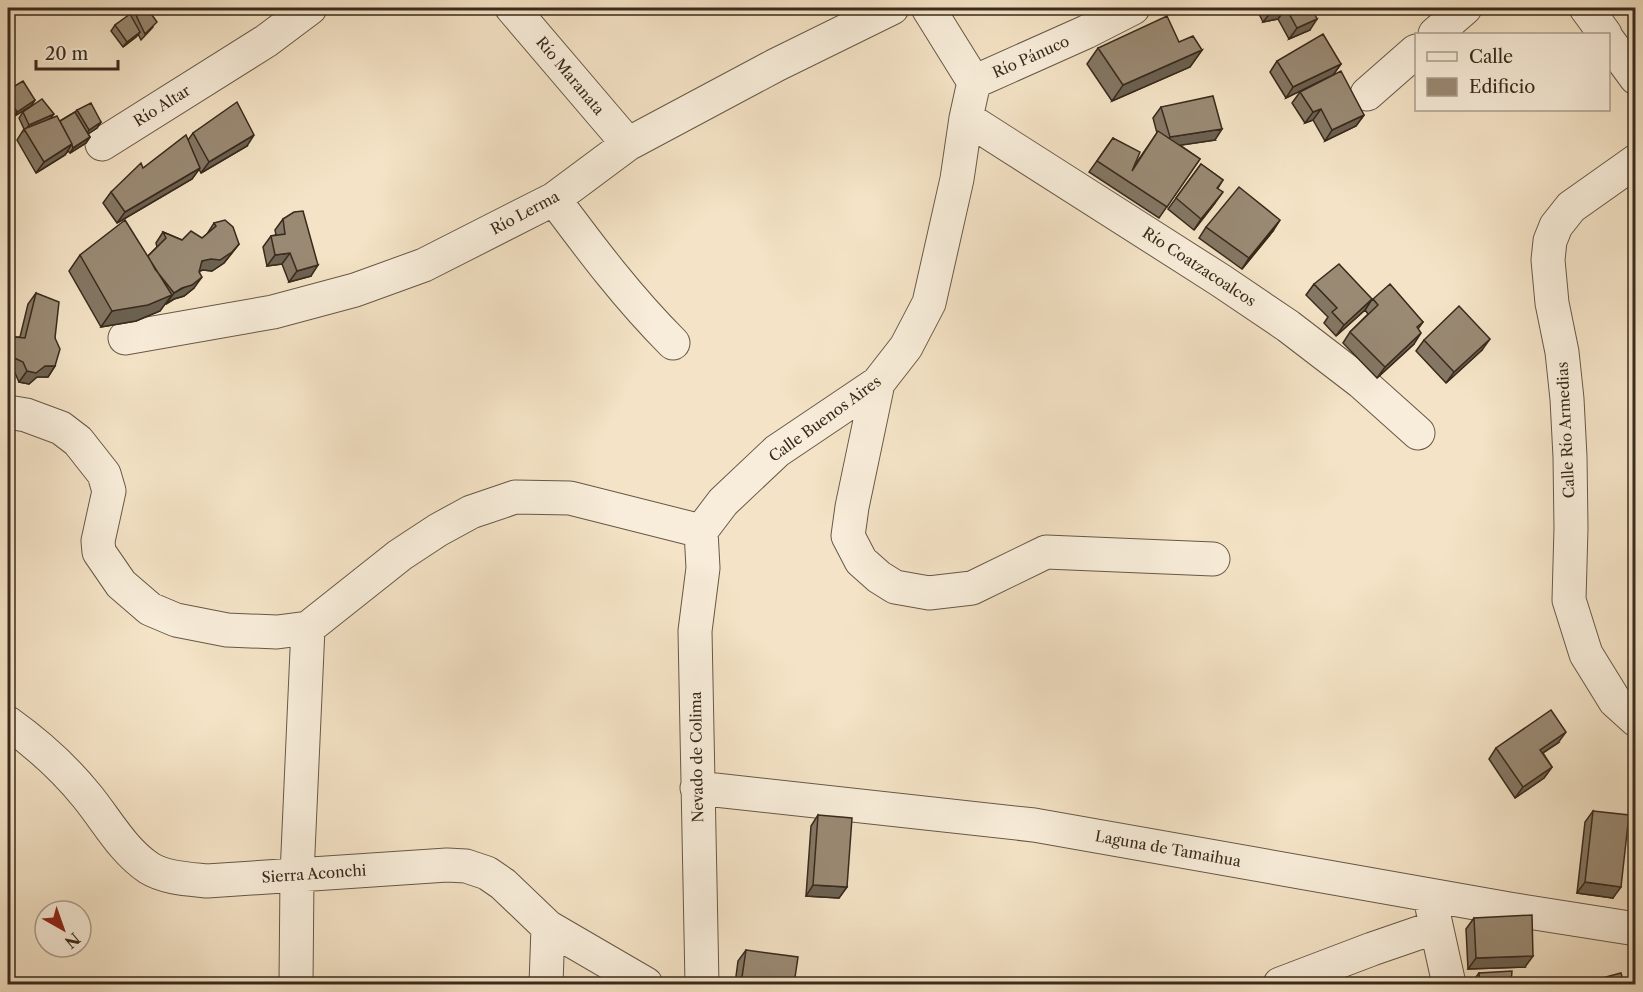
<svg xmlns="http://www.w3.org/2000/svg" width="1643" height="992" font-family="'Libre Caslon Text',serif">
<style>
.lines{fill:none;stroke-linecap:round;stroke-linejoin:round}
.minor-casing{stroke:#675846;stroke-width:35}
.minor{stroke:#f8edda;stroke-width:33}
.wall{fill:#847764;stroke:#382a1c;stroke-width:1.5}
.shaded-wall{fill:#6c6151;stroke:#382a1c;stroke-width:1.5}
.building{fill:#9a8a74;stroke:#382a1c;stroke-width:1.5}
.labels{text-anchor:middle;stroke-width:4.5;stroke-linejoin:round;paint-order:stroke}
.street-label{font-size:15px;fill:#382a1c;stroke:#f8edda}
</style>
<rect width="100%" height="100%" fill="#f4e3c6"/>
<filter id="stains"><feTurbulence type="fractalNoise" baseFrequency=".00333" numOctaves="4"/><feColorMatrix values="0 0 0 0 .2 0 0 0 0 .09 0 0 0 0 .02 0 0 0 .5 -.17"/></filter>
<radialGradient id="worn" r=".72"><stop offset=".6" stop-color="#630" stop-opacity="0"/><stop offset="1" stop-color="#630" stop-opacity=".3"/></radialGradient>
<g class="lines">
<defs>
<path id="minor" d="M512,8L628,144
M928,8L974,82L1086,32L1133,8
M1586,8L1605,34
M1435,34L1465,8
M1608,40L1636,78
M1367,94L1416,51
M966,118L1220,280L1288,326L1361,382L1418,433
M102,144L266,41L310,8
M1636,161L1571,207L1556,226L1550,241L1548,260L1552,303L1562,352L1567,399L1570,457L1571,528L1569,600L1586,654L1615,701L1636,720
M554,199C592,250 628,298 673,343
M125,338L273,312L355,290L424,265L554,199L628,144L776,65L892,8
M878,383L852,507L848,536L861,561L879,577L895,587L929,593L972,588L1046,552L1213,559
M8,412L26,415L61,428L78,441L104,474L109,491L98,541L99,552L121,584L150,609L176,620L227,630L277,632L308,628L400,555L438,530L471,512L515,497L570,498L701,531
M701,531L723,502L777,451L878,383L906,347L929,303L957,179L966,118L974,82
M701,531L703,568L695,631L702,984
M8,723C36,743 64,768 86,795C106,819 122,850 149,868C165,878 188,879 207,881L447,865L466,866L487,873L503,884L548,927L646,984
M697,788L1034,825L1509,909L1636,929
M1432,907L1449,984
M296,984L297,875L308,628
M546,984L548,927
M1280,984L1372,949L1436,927"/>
</defs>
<!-- minor casing -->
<use href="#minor" class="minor-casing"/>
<!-- minor -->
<use href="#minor" class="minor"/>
</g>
<!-- wall -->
<path class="wall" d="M1256,8H1312L1310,30L1289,39L1278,19L1263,22Z
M134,11L153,27L141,40L138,34L136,37L123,47L111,31L115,25L131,15Z
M1098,48L1202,50L1190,67L1112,101L1087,64Z
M1277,61L1341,64L1333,75L1286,98L1270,72Z
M8,90L35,100L31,106L13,117L8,109Z
M1300,92L1364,115L1356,126L1325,141L1313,120L1305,123L1292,103Z
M1161,107L1215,140L1180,145L1200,159L1159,218L1089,172L1113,138L1132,169L1157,133L1153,118Z
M77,110L101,122L97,128L88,134L90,137L86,143L70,153L68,151L65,155L36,173L17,140L24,129L19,118L23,112L60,121L75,112Z
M193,133L247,146L201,173L199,169L192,179L117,223L103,203L111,192L143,168L188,140Z
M1201,164L1223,180L1218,188L1215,203L1194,230L1168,209Z
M283,219L311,276L289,282L282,264L267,266L263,247L271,236L276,235L275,230Z
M214,223L239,244L224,263L212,271L203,270L200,271L194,288L184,296L174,299L166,304L165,303L160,311L136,321L101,327L69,271L80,255L148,256L157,247L156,243L163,232L182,240L202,238L207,234Z
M1206,227L1273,231L1242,269L1199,238Z
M1314,284L1365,310L1336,336L1324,323L1328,317L1306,295Z
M36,293L55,338V366L48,377H37L29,384L19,382L15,373L8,369V346L14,337H20L28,304Z
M1372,299L1423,322L1418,329L1414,344L1377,378L1343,343L1350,332L1368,314L1365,310Z
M1424,340L1482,350L1446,383L1416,351Z
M1558,743L1543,753L1552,767L1544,778L1515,798L1489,759L1496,748Z
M1593,811L1613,898L1577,893L1585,822Z
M818,815L847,887L839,898L806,896L811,826Z
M1474,918L1525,967L1468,969L1466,929Z
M746,950L794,984H735L738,961Z
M1479,973L1511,984H1471Z
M1602,978L1624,984H1597Z"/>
<!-- shaded-wall -->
<path class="shaded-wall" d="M1286,8L1278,19L1263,22L1271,12Z
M1317,19L1310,30L1289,39L1297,28Z
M140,32L136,37L123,47L127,42Z
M1202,50L1190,67L1112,101L1123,85Z
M1341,64L1333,75L1286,98L1293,87Z
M35,100L31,106L13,117L17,112Z
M1321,109L1313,120L1305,123L1313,112Z
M54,114L50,119L25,131L29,125Z
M1364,115L1356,126L1325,141L1332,130Z
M101,122L97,128L85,136L89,130Z
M1222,129L1215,140L1162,148L1170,137Z
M254,135L247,146L201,173L209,162Z
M90,137L86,143L70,153L73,148Z
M72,144L65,155L36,173L44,162Z
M200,168L192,179L117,223L125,212Z
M1223,192L1215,203L1194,230L1201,219Z
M1280,220L1273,231L1242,269L1249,258Z
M239,244L224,263L212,271L203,270L194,272L202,261Z
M290,253L282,264L267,266L275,255Z
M318,265L311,276L289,282L297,271Z
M202,277L194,288L184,296L174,299L166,304L174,293Z
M172,295L160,311L136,321L101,327L112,311Z
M1372,299L1365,310L1336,336L1344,325Z
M1421,333L1414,344L1377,378L1385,367Z
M1490,339L1482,350L1446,383L1454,372Z
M45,366H55L48,377H37L29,384L19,382L27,371Z
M1566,732L1558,743L1532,760L1540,750Z
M1552,767L1544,778L1515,798L1523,787Z
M1585,882L1621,887L1613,898L1577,893Z
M813,885L847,887L839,898L806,896Z
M1533,956L1525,967L1468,969L1476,958Z"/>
<!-- building -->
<path class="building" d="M145,8H147L157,22L145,34L134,11Z
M1269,8H1312L1317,19L1297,28L1286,8L1271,12Z
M130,14L140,32L127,42L115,25Z
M1167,16L1179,42L1193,36L1202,50L1123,85L1098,48Z
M1323,34L1341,64L1293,87L1277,61Z
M1341,71L1364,115L1332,130L1321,109L1313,112L1300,92Z
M23,81L35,100L17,112L8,97V90Z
M1213,96L1222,129L1170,137L1161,107Z
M42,99L54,114L29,125L23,112Z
M237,102L254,135L209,162L193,133Z
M91,103L101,122L89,130L77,110Z
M75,112L90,137L73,148L72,145V144L60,121Z
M57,116L72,144L44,162L24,129Z
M1158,131L1200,159L1167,207L1097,161L1113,138L1140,152L1132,171Z
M186,135L200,168L125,212L111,192L141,163L143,168Z
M1201,164L1223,180L1217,188L1223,192L1201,219L1176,198Z
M1239,187L1280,220L1249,258L1206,227Z
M303,211L318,265L297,271L290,253L275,255L271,236L285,234L283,219L294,212Z
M125,220L172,295L148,305L112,311L80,255Z
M225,220L233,227L239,244L232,252L220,260L211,259L202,261L199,272L202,277L192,285L182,288L174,293L155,269L148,256L166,238L163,232L182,240L191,231L202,238L216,226L214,223Z
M1339,264L1372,299L1344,325L1332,312L1337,308L1314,284Z
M1390,284L1423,322L1417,327L1421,333L1385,367L1350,332L1378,305L1373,299Z
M36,293L59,302L55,338L60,349L55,366H45L36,373L27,371L23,362L10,356L14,337L25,338Z
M1459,306L1490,339L1454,372L1424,340Z
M1551,710L1566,732L1540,750L1552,767L1523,787L1496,748Z
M1593,811L1629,815L1621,887L1585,882Z
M818,815L852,818L847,887L813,885Z
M1532,915L1533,956L1476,958L1474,918Z
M746,950L798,957L794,984H741Z
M1512,971L1511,984H1480L1479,973Z
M1621,973L1624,984H1604L1602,978Z"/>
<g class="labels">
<!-- street labels -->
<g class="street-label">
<text transform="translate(1031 57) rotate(-24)" y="5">Río Pánuco</text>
<text transform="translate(570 76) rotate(50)" y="5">Río Maranata</text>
<text transform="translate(162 106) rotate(-32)" y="5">Río Altar</text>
<text transform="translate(525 213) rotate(-28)" y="5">Río Lerma</text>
<text transform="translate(1199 267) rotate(33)" y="5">Río Coatzacoalcos</text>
<text transform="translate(825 419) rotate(-36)" y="5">Calle Buenos Aires</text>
<text transform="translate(1566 430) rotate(-93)" y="5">Calle Río Armedias</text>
<text transform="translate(697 757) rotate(-91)" y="5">Nevado de Colima</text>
<text transform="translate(1168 849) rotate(10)" y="5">Laguna de Tamaihua</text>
<text transform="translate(314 874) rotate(-4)" y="5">Sierra Aconchi</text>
</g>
</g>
<!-- margin -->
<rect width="1643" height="992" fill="none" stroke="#f4e3c6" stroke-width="30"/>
<rect x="9" y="9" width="1625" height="974" fill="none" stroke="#382a1c" stroke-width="3"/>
<rect x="15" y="15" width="1613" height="962" fill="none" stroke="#382a1c" stroke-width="1.5"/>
<!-- legend -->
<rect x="1415" y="33" width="195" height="78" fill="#f8edda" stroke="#ab9f8e" stroke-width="1.5"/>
<rect x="1427" y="52" width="30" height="9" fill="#f8edda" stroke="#ab9f8e" stroke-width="1.5"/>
<text x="1469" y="63" font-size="18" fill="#382a1c">Calle</text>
<rect x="1427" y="78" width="30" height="18" fill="#9a8a74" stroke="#ab9f8e" stroke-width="1.5"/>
<text x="1469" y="93" font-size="18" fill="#382a1c">Edificio</text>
<!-- north arrow -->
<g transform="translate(63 929) rotate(140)"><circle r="28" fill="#f8edda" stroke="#ab9f8e" stroke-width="1.5"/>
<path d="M0-4.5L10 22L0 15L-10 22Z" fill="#8f2418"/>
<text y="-9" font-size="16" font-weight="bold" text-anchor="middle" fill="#382a1c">N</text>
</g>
<!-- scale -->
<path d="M36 60v9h82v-9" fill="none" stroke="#382a1c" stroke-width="3"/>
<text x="45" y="60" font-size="18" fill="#382a1c" stroke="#f8edda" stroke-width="4.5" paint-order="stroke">20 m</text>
<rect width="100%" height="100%" filter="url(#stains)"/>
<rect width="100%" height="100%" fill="url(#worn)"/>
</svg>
